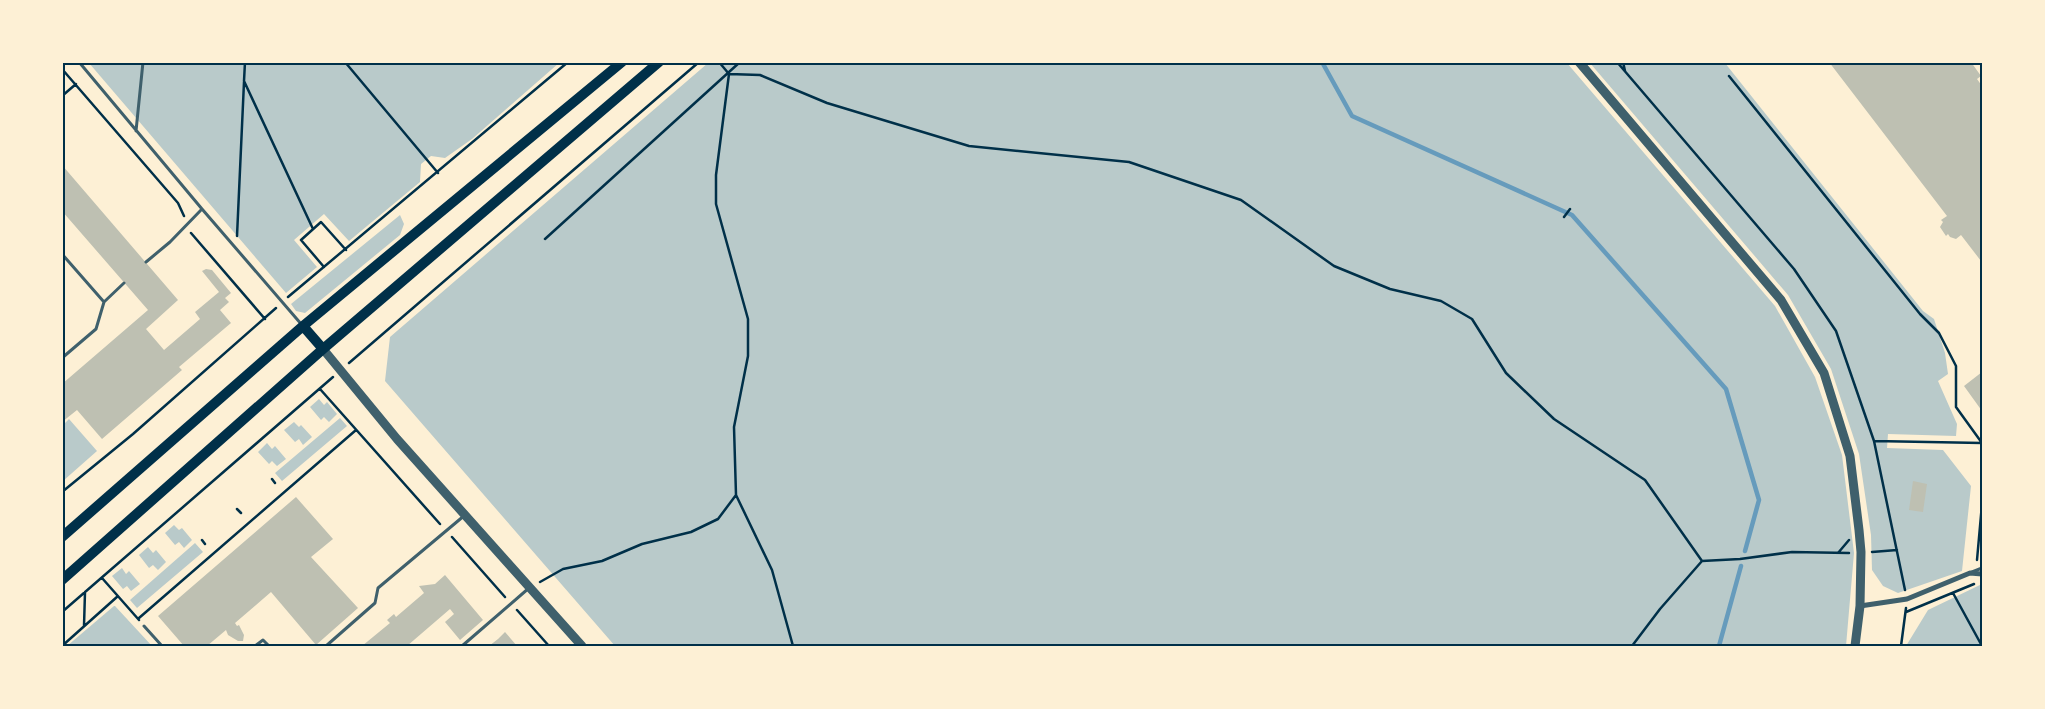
<svg xmlns="http://www.w3.org/2000/svg" width="2045" height="709" font-family="'Exo 2',sans-serif">
<style>
.green{fill:#b9caca}
.lines{fill:none;stroke-linecap:round;stroke-linejoin:round}
.stream{stroke:#669bbc;stroke-width:4.5}
.building{fill:#bec0b2}
.path{stroke:#003049;stroke-width:2.5}
.service{stroke:#3f606c;stroke-width:3}
.minor{stroke:#3f606c;stroke-width:5}
.tertiary{stroke:#3f606c;stroke-width:9}
.secondary{stroke:#003049;stroke-width:10}
.neatline{fill:none;stroke:#003049;stroke-width:2}
</style>
<rect width="100%" height="100%" fill="#fdf0d5"/>
<!-- green -->
<path class="green" d="M89,63H559L472,139L445,158L431,156L421,164L420,182L349,241L324,214L294,240L317,267L286,293Z
M708,63H1567L1775,306L1815,377L1842,455L1854,553L1846,646H615L385,381L390,337Z
M1590,63H1725L1923,311L1934,319L1945,353L1948,374L1938,381L1957,424L1956,436L1888,434L1887,448L1943,450L1971,486L1962,571L1898,593L1883,586L1872,570L1871,535L1859,454L1831,369L1788,295Z
M400,215L404,224L400,235L305,313L296,311L291,304Z
M319,399L324,405L327,402L337,414L329,422L324,417L321,420L310,407Z
M340,418L347,426L282,481L275,473Z
M69,419L97,451L63,481V425Z
M294,422L299,427L301,425L312,437L303,445L299,439L295,442L284,430Z
M267,443L272,449L275,446L286,459L277,466L272,461L269,464L258,452Z
M174,525L179,530L182,528L192,540L184,548L179,542L175,545L165,533Z
M195,543L203,552L137,608L130,600Z
M148,547L153,553L156,550L166,562L158,570L153,565L149,568L139,555Z
M122,568L126,574L129,571L140,584L131,591L127,586L123,589L112,576Z
M1982,584V646H1906L1928,610Z
M115,606L152,646H67L114,606Z"/>
<g class="lines">
<!-- stream -->
<path class="stream" d="M1322,62L1352,116L1572,215L1726,389L1759,500L1745,551
M1719,646L1741,566"/>
</g>
<!-- building -->
<path class="building" d="M1829,62H1971L1981,76L1977,79L1982,86V260L1981,261L1961,235L1956,239L1950,237L1948,234L1946,236L1940,227L1943,222L1941,220L1947,216Z
M62,165L178,300L146,329L164,350L200,319L195,312L219,292L202,271L206,269L212,270L231,293L225,298L229,302L220,310L231,323L179,367L182,370L102,439L77,410L62,422V384L148,310L62,211Z
M1982,372V411L1964,386Z
M1913,481L1927,484L1923,512L1909,510Z
M296,497L333,539L311,557L358,608L316,645L271,592L235,623L237,626L239,625L244,635L243,641H238L228,635L226,630L207,646H184L158,616Z
M445,575L483,620L460,640L445,622L454,614L450,609L407,646H362L390,623L387,620L394,614L396,617L424,593L419,586L435,584Z
M505,632L517,646H489L498,639Z"/>
<g class="lines">
<!-- path -->
<path class="path" d="M245,62L244,81L313,229
M345,62L438,173
M719,62L729,74L716,175V204L748,319V356L734,427L736,495L772,570L793,646
M1617,62L1794,269L1836,331L1874,441L1905,590
M1623,62L1625,71
M62,69L178,203L184,216
M729,74L760,75L827,103L969,146L1129,162L1241,200L1334,266L1390,289L1441,301L1472,319L1506,373L1554,419L1645,480L1702,561
M1729,76L1920,314L1939,333L1956,366V407L1982,443
M62,96L76,84
M1564,217L1570,209
M191,233L265,319
M237,236L244,82
M545,239L740,62
M324,267L301,240L321,222L346,250
M288,297L568,62
M349,363L699,62
M320,389L440,524
M1874,441L1982,443
M272,479L275,483
M62,492L133,434L276,308
M237,509L241,513
M452,537L505,597
M202,540L205,544
M1872,552L1897,550
M1838,553L1849,540
M1977,560L1982,504
M102,578L139,620
M540,582L563,569L602,561L642,544L691,532L718,519L736,495
M1953,593L1982,646
M517,610L549,646
M62,612L333,377
M1906,612L1974,584
M139,618L356,430
M84,626L85,592
M62,646L118,596
M1632,646L1660,609L1702,561L1740,559L1792,552L1849,553
M1901,646L1906,608"/>
<!-- service -->
<path class="service" d="M79,62L202,209L302,325
M136,131L143,62
M62,254L104,302
M146,262L170,242L202,209
M62,358L96,329L104,302L124,283
M1972,572L1982,568
M144,626L162,646
M255,646L263,640L269,646
M326,646L375,603L378,588L465,515
M462,646L529,588"/>
<!-- minor -->
<path class="minor" d="M1860,606L1907,599L1970,573L1982,574"/>
<!-- tertiary -->
<path class="tertiary" d="M1579,62L1781,300L1824,373L1850,456L1859,530L1861,552L1860,606L1855,646
M323,349L397,439L582,646"/>
<!-- secondary -->
<path class="secondary" d="M303,326L323,349
M62,537L303,326L622,62
M62,580L323,349L659,62"/>
</g>
<!-- border -->
<rect width="2045" height="709" fill="none" stroke="#fdf0d5" stroke-width="128"/>
<rect x="64" y="64" width="1917" height="581" class="neatline"/>
</svg>
